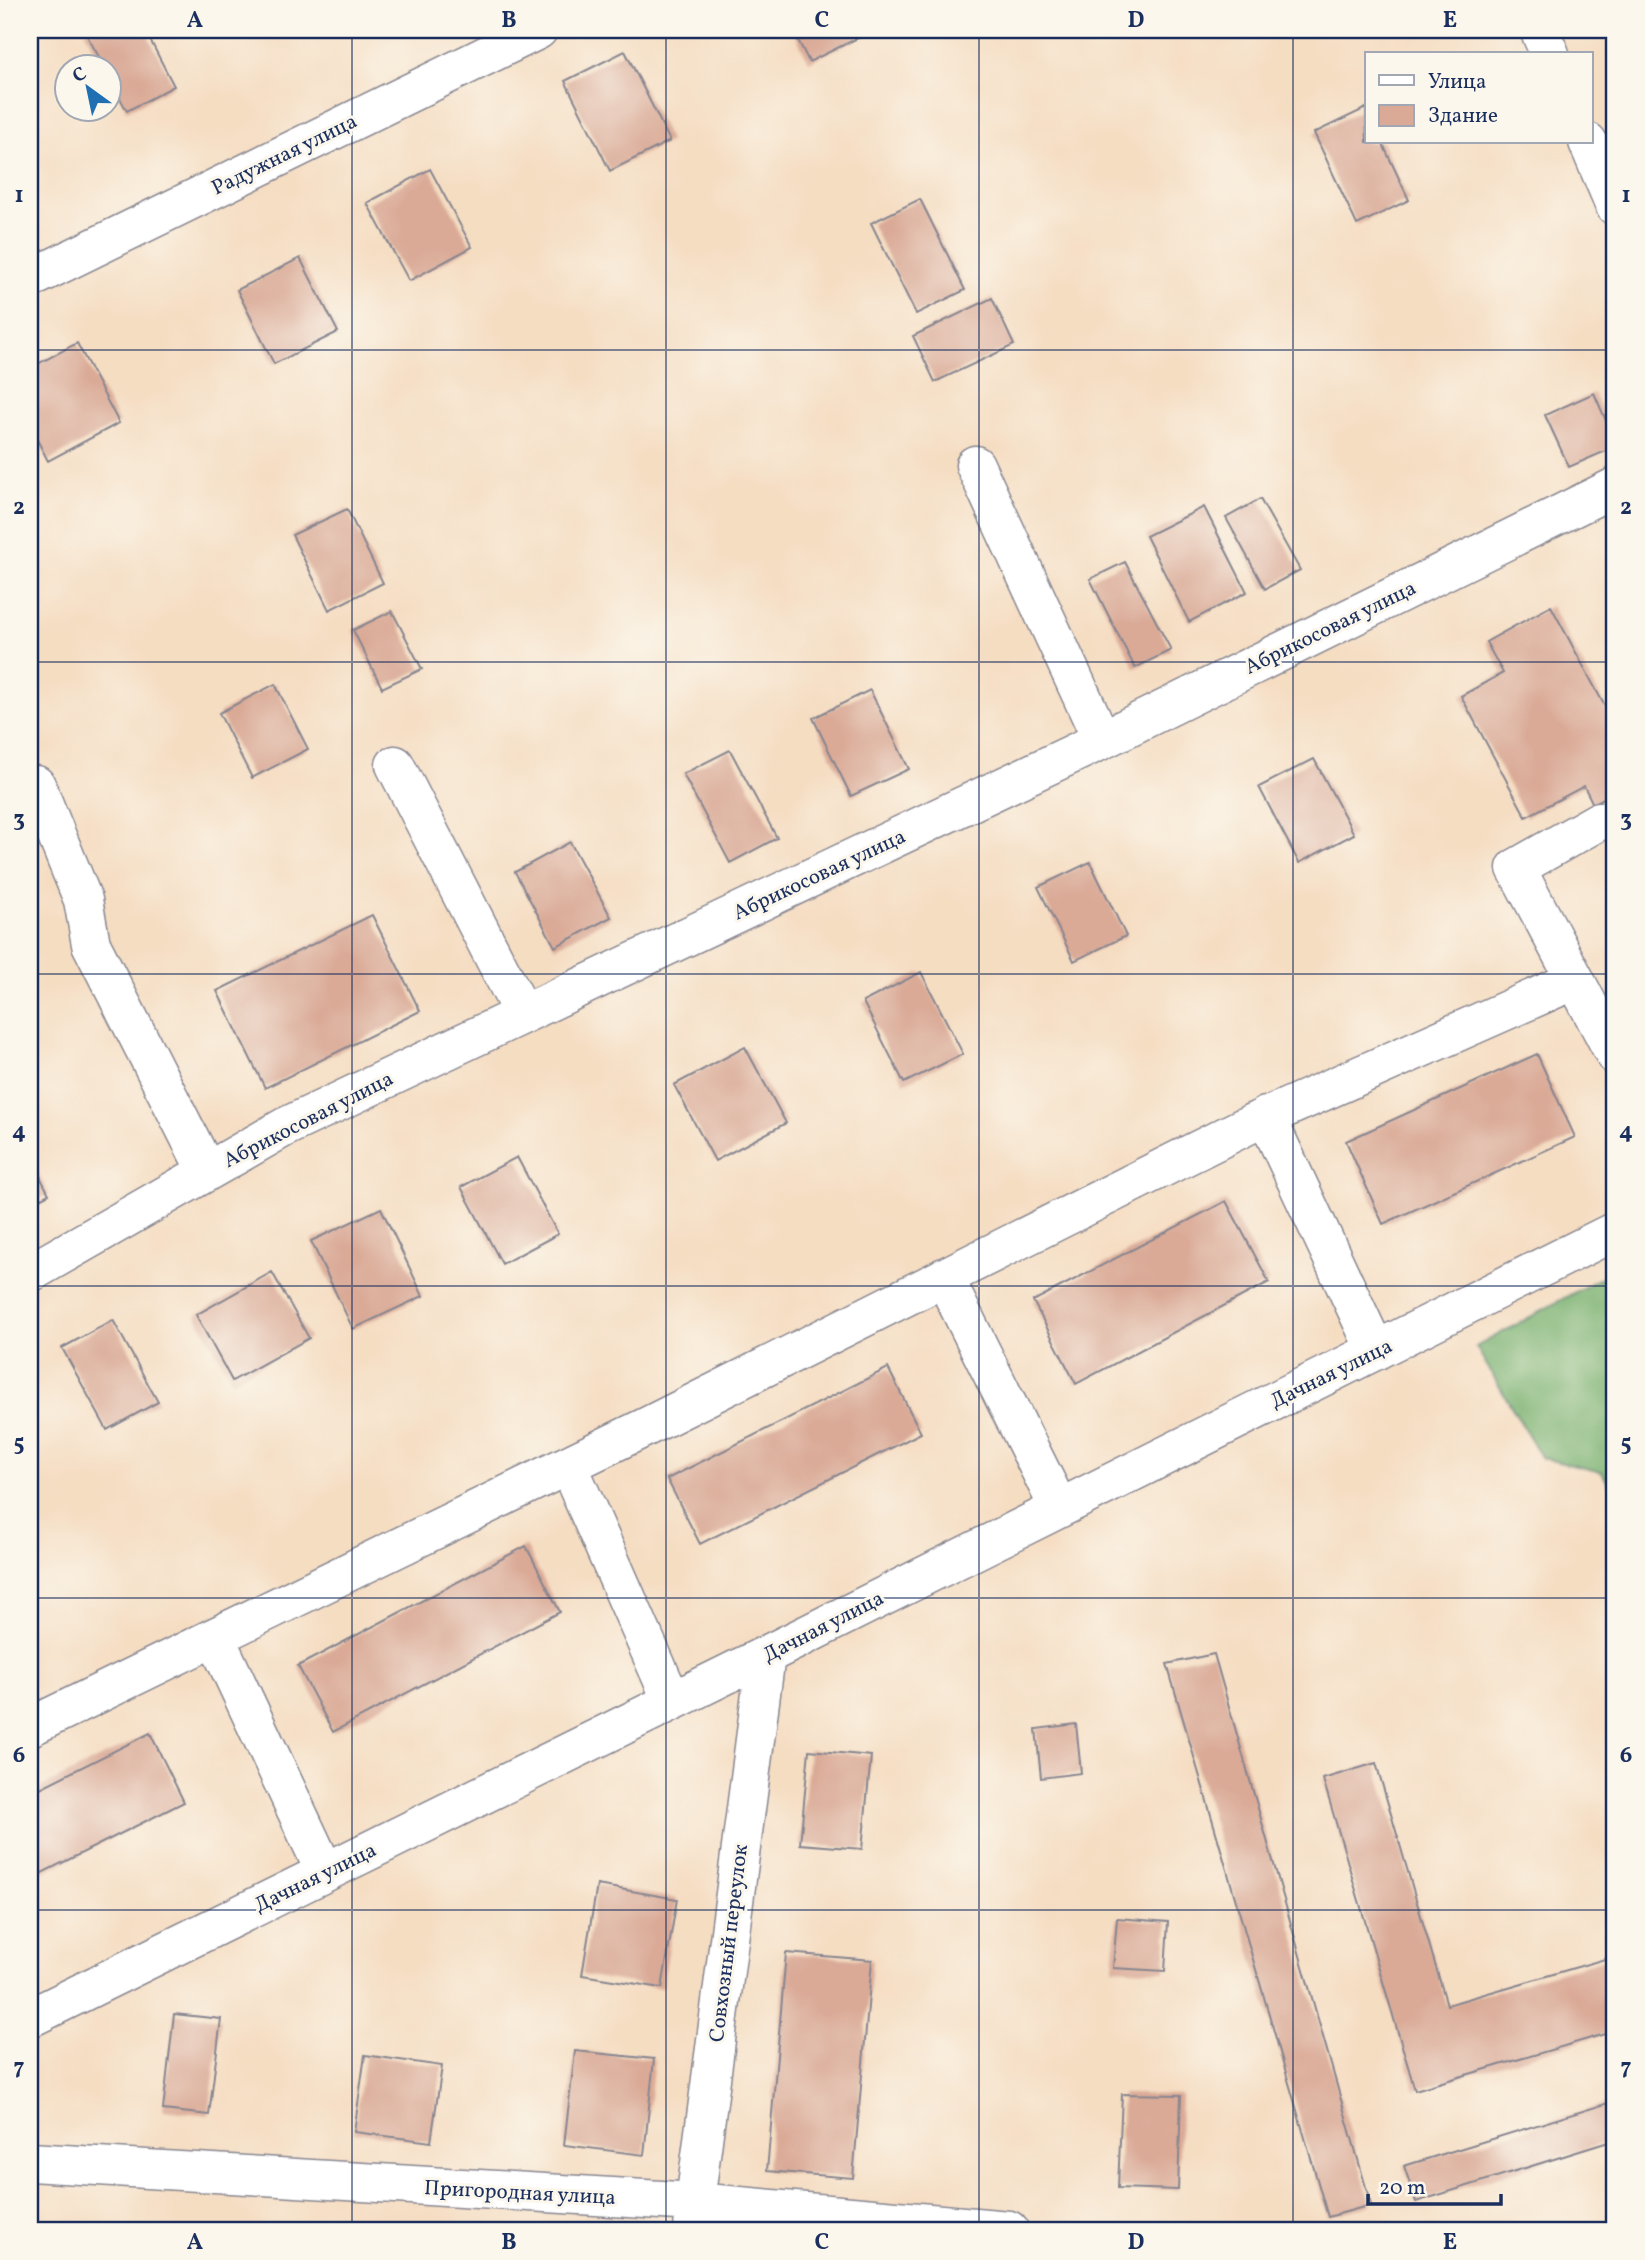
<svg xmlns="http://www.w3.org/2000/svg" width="1645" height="2260" font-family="Vollkorn,serif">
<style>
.forest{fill:#78b06e;stroke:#4a7066;stroke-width:2}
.building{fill:#daaa97}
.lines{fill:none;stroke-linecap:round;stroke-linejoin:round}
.minor-casing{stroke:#888690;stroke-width:41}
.minor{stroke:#fff;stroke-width:38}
.grid{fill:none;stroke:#1b2f5e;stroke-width:2;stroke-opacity:0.55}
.labels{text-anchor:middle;stroke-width:6;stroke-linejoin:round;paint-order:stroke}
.street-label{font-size:21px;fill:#1b2f5e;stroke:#fbf7ec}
.neatline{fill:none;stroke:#1b2f5e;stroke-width:2.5}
.grid-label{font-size:23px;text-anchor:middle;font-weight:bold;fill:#1b2f5e}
</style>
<rect width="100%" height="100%" fill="#fbf7ec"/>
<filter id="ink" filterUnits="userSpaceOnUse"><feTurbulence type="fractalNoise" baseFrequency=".0143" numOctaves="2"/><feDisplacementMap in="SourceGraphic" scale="14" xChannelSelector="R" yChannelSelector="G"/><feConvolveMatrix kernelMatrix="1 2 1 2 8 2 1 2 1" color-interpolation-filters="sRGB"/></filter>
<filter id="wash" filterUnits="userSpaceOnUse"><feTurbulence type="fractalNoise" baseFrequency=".00686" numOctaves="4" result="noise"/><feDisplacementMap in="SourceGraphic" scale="28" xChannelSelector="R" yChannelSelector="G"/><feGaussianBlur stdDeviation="1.57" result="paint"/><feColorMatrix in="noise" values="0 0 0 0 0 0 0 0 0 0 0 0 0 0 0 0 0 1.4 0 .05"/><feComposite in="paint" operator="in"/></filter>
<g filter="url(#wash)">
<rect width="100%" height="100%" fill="#f5ddc2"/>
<!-- forest -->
<path class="forest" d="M1615,1270V1496L1602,1472L1542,1458L1476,1347Z"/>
<g id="blocks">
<!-- building -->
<path class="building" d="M89,30H145L174,86L127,111L108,76V66H104L85,32Z
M793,30H874L809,62Z
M625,51L670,141L610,171L565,81Z
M1366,108L1367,142H1382L1409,200L1357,225L1314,133Z
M430,169L472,247L409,281L367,203Z
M920,199L965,290L916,314L871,223Z
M300,258L338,332L274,364L237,290Z
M992,298L1014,345L935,382L913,336Z
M77,343L119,423L48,461L30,426V368Z
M1594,393L1615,441V447L1569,467L1545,415Z
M1260,499L1300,570L1265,589L1226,518Z
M1204,507L1247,592L1189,622L1146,536Z
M347,509L383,583L329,610L292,535Z
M1125,562L1171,650L1135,668L1090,579Z
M1551,606L1615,725V792L1593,804L1584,786L1526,817L1461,696L1503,673L1486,642Z
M392,611L422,669L382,688L353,630Z
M275,684L308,749L252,778L219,713Z
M870,690L909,769L851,796L813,718Z
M730,750L777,838L730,863L683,774Z
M1314,759L1354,834L1299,863L1259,787Z
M570,842L611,917L555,947L515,872Z
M1090,862L1126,936L1074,961L1038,887Z
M372,915L420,1011L265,1088L217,991Z
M921,972L963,1054L904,1083L863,1002Z
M745,1047L786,1123L715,1161L674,1085Z
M1537,1054L1575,1137L1383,1224L1346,1141Z
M30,1157L49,1194L30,1204Z
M517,1157L558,1234L502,1264L461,1187Z
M1226,1201L1269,1282L1076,1384L1033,1301Z
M381,1208L423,1296L353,1329L311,1241Z
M272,1272L309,1338L232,1381L196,1315Z
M113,1320L158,1402L107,1430L62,1348Z
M888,1368L921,1433L700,1544L667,1479Z
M526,1546L560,1612L333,1732L298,1666Z
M1214,1654L1371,2205L1328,2217L1167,1664Z
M1076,1724L1081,1773L1041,1778L1036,1729Z
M150,1733L184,1802L30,1879V1793Z
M809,1750L871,1756L862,1849L800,1844Z
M1376,1763L1447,2005L1615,1956V2031L1415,2090L1323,1779Z
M597,1885L677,1899L662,1988L582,1975Z
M1117,1918L1168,1922L1165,1971L1113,1968Z
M786,1953L872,1960L853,2178L767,2171Z
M174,2014L221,2019L209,2115L163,2110Z
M575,2051L654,2059L644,2155L564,2145Z
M365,2055L442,2066L431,2142L354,2132Z
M1122,2094L1181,2095L1178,2190L1118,2188Z
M1615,2101V2140L1416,2202L1404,2166Z"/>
</g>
</g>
<g filter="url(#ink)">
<use href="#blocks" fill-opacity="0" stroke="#888690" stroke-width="2"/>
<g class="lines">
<defs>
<path id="minor" d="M1539,30L1550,54
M1588,142L1615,206
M30,279L538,30
M975,465L1102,740
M395,765L523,1014
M36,785L83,900L91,944L207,1172
M1599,821L1516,868L1615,1055
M1266,1116L1376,1351
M30,1273L285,1127L1102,740L1615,487
M944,1277L1059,1508
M568,1465L672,1701
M215,1637L325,1872
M30,1727L646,1427L1252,1123L1575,980
M30,2018L766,1655L1615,1231
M30,2162L695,2202L1009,2230
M693,2230L695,2202L766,1655"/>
</defs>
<!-- minor casing -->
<use href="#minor" class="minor-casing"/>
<!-- minor -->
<use href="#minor" class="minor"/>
</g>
</g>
<!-- grid -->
<path class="grid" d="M352,30V2230M666,30V2230M979,30V2230M1293,30V2230M30,350H1615M30,662H1615M30,974H1615M30,1286H1615M30,1598H1615M30,1910H1615"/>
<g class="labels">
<!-- street labels -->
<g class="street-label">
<text transform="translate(284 154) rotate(-26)" y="7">Радужная улица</text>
<text transform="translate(1330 627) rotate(-26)" y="7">Абрикосовая улица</text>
<text transform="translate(819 874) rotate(-25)" y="7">Абрикосовая улица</text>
<text transform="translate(308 1119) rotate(-27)" y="7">Абрикосовая улица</text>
<text transform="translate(1331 1373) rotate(-26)" y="7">Дачная улица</text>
<text transform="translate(823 1626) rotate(-27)" y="7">Дачная улица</text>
<text transform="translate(315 1877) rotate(-26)" y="7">Дачная улица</text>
<text transform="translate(728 1943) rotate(-83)" y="7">Совхозный переулок</text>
<text transform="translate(520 2192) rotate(3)" y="7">Пригородная улица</text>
</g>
</g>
<!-- margin -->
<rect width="1645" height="2260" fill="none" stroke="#fbf7ec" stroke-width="77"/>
<!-- legend -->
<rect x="1365" y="52" width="228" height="91" fill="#fbf7ec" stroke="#a1a7b3" stroke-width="2"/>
<rect x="1379" y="75" width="35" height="10" fill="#ffffff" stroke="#a1a7b3" stroke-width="2"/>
<text x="1428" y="88" font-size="21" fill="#1b2f5e">Улица</text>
<rect x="1379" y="105" width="35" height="21" fill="#daaa97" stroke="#a1a7b3" stroke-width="2"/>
<text x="1428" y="122" font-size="21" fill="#1b2f5e">Здание</text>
<!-- north arrow -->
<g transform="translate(88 88) rotate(327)"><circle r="33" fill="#fbf7ec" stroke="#a1a7b3" stroke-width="2"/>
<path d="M0-5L12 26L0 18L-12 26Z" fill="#1f6fb2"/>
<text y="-10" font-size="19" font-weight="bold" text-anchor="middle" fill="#1b2f5e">С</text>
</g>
<!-- scale -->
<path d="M1368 2194v10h133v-10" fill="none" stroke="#1b2f5e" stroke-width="3.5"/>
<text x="1379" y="2194" font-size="21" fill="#1b2f5e" stroke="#fbf7ec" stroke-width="5" paint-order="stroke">20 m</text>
<rect x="38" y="38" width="1568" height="2184" class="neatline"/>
<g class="grid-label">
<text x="195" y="27">A</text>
<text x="509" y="27">B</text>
<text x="822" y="27">C</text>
<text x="1136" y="27">D</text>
<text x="1450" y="27">E</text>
<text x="19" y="202">1</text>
<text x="1626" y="202">1</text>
<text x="19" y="514">2</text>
<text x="1626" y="514">2</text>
<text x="19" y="826">3</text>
<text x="1626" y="826">3</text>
<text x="19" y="1138">4</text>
<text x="1626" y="1138">4</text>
<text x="19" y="1450">5</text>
<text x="1626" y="1450">5</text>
<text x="19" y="1762">6</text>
<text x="1626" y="1762">6</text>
<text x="19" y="2074">7</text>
<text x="1626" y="2074">7</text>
<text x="195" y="2249">A</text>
<text x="509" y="2249">B</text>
<text x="822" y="2249">C</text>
<text x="1136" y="2249">D</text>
<text x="1450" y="2249">E</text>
</g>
</svg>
